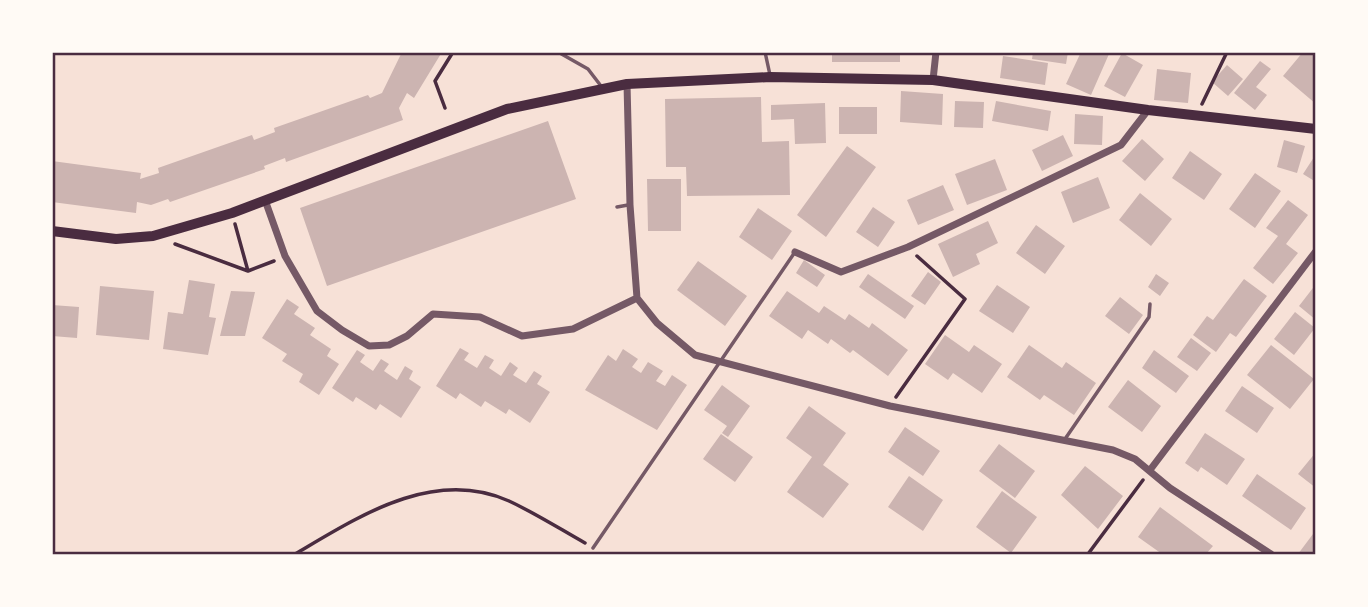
<svg xmlns="http://www.w3.org/2000/svg" width="1368" height="607" font-family="Poppins,sans-serif">
<style>
.building{fill:#ccb4b1}
.lines{fill:none;stroke-linecap:round;stroke-linejoin:round}
.path{stroke:#4a2c40;stroke-width:3.5}
.service{stroke:#755966;stroke-width:3.5}
.minor{stroke:#755966;stroke-width:7}
.secondary{stroke:#4a2c40;stroke-width:10}
.neatline{fill:none;stroke:#4a2c40;stroke-width:2.5}
</style>
<rect width="100%" height="100%" fill="#f7e1d7"/>
<!-- building -->
<path class="building" d="M402,52H442L414,98L407,93L399,108L403,120L286,162L285,158L264,166L265,169L170,202L168,199L151,205L137,202L136,213L52,202V161L141,173L140,179L159,173L158,168L252,135L254,140L275,132L274,128L368,95L370,98L382,93Z
M832,52H900V62H832Z
M1033,52H1068L1066,64L1032,59Z
M1081,52L1109,54L1091,95L1066,84Z
M1303,52H1316V104L1283,76Z
M1122,53L1143,65L1125,97L1104,86Z
M1003,56L1048,63L1045,85L1000,78Z
M1260,61L1271,69L1256,87L1267,95L1255,110L1234,93Z
M1227,65L1243,79L1228,96L1212,82Z
M1157,69L1191,73L1188,103L1154,100Z
M901,91L943,94L942,125L900,122Z
M761,97L762,142L789,141L790,195L687,196L686,167H666L665,99Z
M955,101L984,102L983,128L954,127Z
M996,101L1051,111L1048,131L992,121Z
M825,103L826,143L795,144L794,119L771,120V105Z
M839,107H877V134H839Z
M1075,114L1103,116L1102,145L1074,144Z
M548,121L576,199L327,286L300,208Z
M1063,135L1073,156L1042,171L1032,150Z
M1142,139L1164,159L1145,181L1122,161Z
M1284,140L1305,146L1297,173L1277,167Z
M847,146L876,167L826,237L797,215Z
M1190,151L1222,174L1204,200L1172,178Z
M1316,154V182L1303,174Z
M995,159L1007,190L967,205L955,174Z
M1255,173L1281,191L1255,228L1229,209Z
M1098,177L1110,208L1073,223L1061,192Z
M647,179H681V231H648Z
M943,185L954,210L918,225L907,200Z
M1140,193L1172,219L1151,246L1119,220Z
M1288,200L1308,215L1286,244L1298,253L1273,284L1253,268L1278,236L1266,228Z
M873,207L895,222L878,247L856,232Z
M758,208L792,231L772,260L739,237Z
M988,221L998,243L976,254L980,264L953,277L938,244Z
M1036,225L1065,246L1045,274L1016,253Z
M804,260L825,275L817,287L796,273Z
M698,261L747,296L725,326L677,290Z
M928,272L941,282L925,305L911,296Z
M868,274L914,306L905,319L859,287Z
M1156,274L1169,283L1160,296L1148,287Z
M1244,279L1267,296L1236,337L1230,333L1216,352L1193,335L1207,316L1213,320Z
M189,280L215,284L209,317L216,318L208,355L163,349L168,312L183,314Z
M1316,284V320L1299,306Z
M997,285L1030,307L1013,333L979,311Z
M100,286L154,291L149,340L96,335Z
M231,291L255,292L245,336H220Z
M787,291L819,313L824,306L845,320L849,314L869,328L872,323L908,350L888,376L853,350L850,353L831,339L828,344L808,330L802,339L769,316Z
M1120,297L1143,315L1129,334L1105,316Z
M287,299L299,307L294,314L315,328L310,335L331,349L327,356L339,364L319,395L299,382L303,374L282,361L287,354L262,338Z
M52,305L79,307L77,338L52,336Z
M1295,312L1315,328L1294,355L1274,339Z
M945,335L969,352L974,345L1002,364L982,393L953,373L948,380L925,364Z
M1191,338L1211,353L1197,371L1177,357Z
M1029,345L1062,368L1066,362L1096,383L1074,415L1044,395L1040,400L1007,377Z
M1271,345L1314,379L1290,409L1247,375Z
M460,348L469,353L464,360L477,368L485,355L494,360L489,368L501,376L510,362L518,368L513,375L526,383L534,371L542,376L537,384L550,392L530,423L509,409L506,414L485,401L481,407L460,393L456,399L436,386Z
M623,349L638,359L632,367L641,373L648,362L663,371L656,381L665,386L672,375L687,385L657,430L585,390L608,355L616,361Z
M357,350L365,355L360,362L373,371L381,359L389,364L384,371L397,380L405,366L413,371L409,379L421,387L401,418L380,404L376,410L356,397L353,402L332,388Z
M1154,350L1189,376L1176,393L1142,368Z
M1128,380L1161,406L1142,432L1108,407Z
M722,385L750,406L728,437L722,433L727,426L704,410Z
M1242,386L1274,408L1257,433L1225,411Z
M809,406L846,433L823,465L849,484L823,518L787,492L812,457L786,438Z
M905,427L940,451L923,476L888,452Z
M1205,433L1245,459L1227,485L1201,467L1198,472L1185,463Z
M721,434L753,457L735,482L703,459Z
M999,444L1035,471L1015,498L979,471Z
M1316,452V488L1298,474Z
M1085,466L1123,496L1098,529L1061,495Z
M1257,474L1306,508L1291,530L1242,496Z
M909,476L943,500L923,531L888,507Z
M1002,491L1037,517L1011,553L976,527Z
M1160,507L1213,546L1206,554H1162L1138,537Z
M1316,530V554H1298Z"/>
<g class="lines">
<!-- path -->
<path class="path" d="M1202,104L1227,52
M445,108L435,81L453,52
M235,224L248,271L274,261
M175,244L248,271
M896,397L965,299L917,256
M295,554C358,517 433,467 509,501C535,513 560,529 585,543
M1088,554L1143,480"/>
<!-- service -->
<path class="service" d="M558,52L588,69L601,86
M765,52L770,75
M617,207L628,205
M1065,439L1149,317L1150,304
M593,548L795,252"/>
<!-- minor -->
<path class="minor" d="M933,80L936,52
M627,84L630,205L637,298L657,323L695,355L890,406L1113,450L1135,459L1170,488L1271,554
M265,200L285,256L317,311L342,330L369,346L389,345L407,336L433,314L480,317L522,336L573,329L637,298
M795,252L841,272L908,247L1121,145L1148,110
M1150,470L1316,251"/>
<!-- secondary -->
<path class="secondary" d="M52,231L116,239L153,236L232,213L507,109L627,84L770,77L933,80L1148,110L1316,129"/>
</g>
<!-- border -->
<rect width="1368" height="607" fill="none" stroke="#fffaf5" stroke-width="108"/>
<rect x="54" y="54" width="1260" height="499" class="neatline"/>
</svg>
